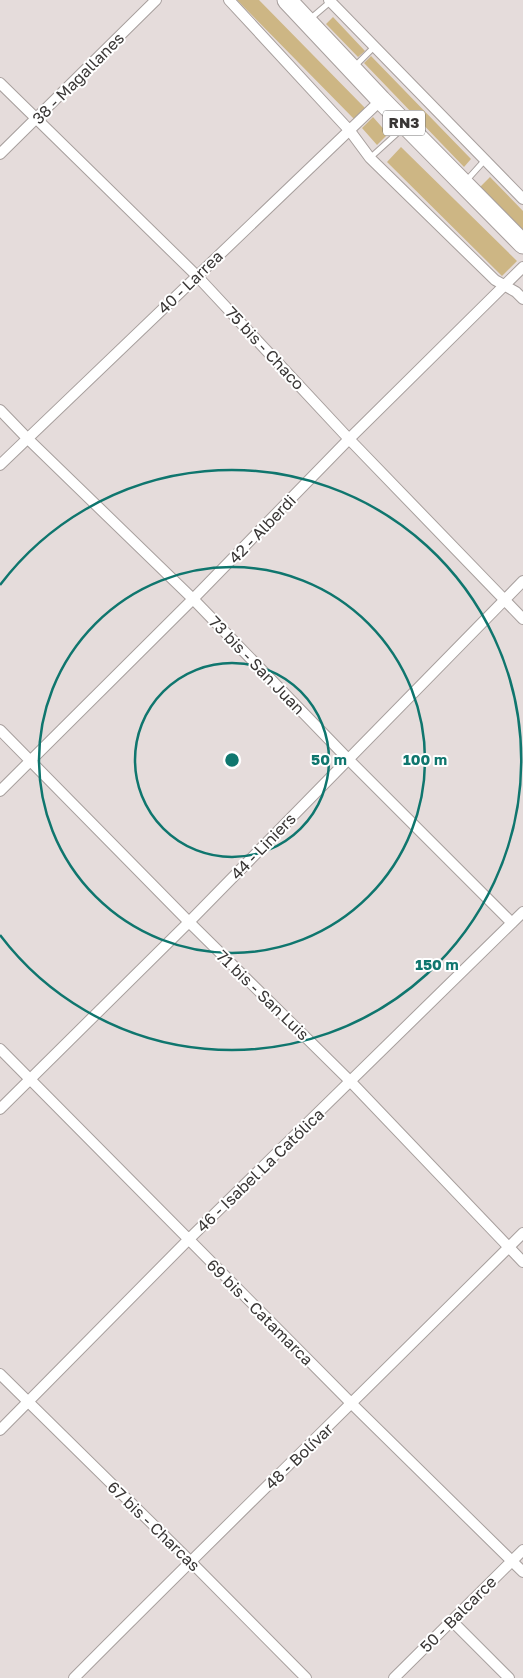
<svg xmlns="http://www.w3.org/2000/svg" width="523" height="1678" font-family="'Golos Text',sans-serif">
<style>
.green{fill:#cdb684}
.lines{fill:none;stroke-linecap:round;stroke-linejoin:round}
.lane-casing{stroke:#a79f9d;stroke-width:7}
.street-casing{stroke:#a79f9d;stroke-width:12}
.highway-casing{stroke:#a79f9d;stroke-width:21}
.lane{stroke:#fff;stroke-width:5}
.street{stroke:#fff;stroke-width:10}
.highway{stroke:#fff;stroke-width:19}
.ring{fill:none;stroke:#0f766e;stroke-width:2.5}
.labels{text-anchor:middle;stroke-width:4;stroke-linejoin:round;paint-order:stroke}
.shield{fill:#fff;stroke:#747272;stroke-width:1}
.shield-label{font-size:15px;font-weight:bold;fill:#393635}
.street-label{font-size:16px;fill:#393635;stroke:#fff}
.centre{fill:#0f766e;stroke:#fff;stroke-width:2.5}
.ring-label{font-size:15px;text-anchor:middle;font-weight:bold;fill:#0f766e;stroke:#fff;stroke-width:4;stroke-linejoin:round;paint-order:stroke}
</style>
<rect width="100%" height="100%" fill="#e5dcdb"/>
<!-- green -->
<path class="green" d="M237,0H259L365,108L354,119Z
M333,17L365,51L358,57L326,24Z
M371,56L471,159L464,167L364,63Z
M373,117L388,134L377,145L362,128Z
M401,147L517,261L502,276L387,162Z
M490,177L523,211V231L480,187Z"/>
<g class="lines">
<defs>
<path id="lane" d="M310,19L330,2
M355,66L374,47
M370,158L403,128
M466,181L484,161"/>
<path id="street" d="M229,0L350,131L370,158L495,280L516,292L523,299
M329,0L523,199
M0,83L197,276L349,439L523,619
M0,154L156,0
M0,410L27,438L193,599L348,759L512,923
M0,465L381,100
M0,730L189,922L351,1082L523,1262
M0,791L193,599L349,439L523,267
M0,1049L352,1404L523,1572
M0,1109L189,922L523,581
M0,1374L190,1561L306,1678
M0,1430L189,1239L523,912
M452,1621L509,1678
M74,1678C222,1529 374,1382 523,1233
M394,1678L523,1550"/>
<path id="highway" d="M287,0L381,100L523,244"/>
</defs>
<!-- lane casing -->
<use href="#lane" class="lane-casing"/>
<!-- street casing -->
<use href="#street" class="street-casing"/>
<!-- highway casing -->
<use href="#highway" class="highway-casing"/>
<!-- lane -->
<use href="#lane" class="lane"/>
<!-- street -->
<use href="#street" class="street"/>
<!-- highway -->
<use href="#highway" class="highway"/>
</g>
<!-- distance rings -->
<g class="ring">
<circle cx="232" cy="760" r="97"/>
<circle cx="232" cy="760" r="193"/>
<path d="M0 585A290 290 0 1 1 0 935"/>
</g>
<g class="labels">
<!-- shield labels -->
<rect class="shield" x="383" y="110.5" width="42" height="25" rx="4"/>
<g class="shield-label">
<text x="404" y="128">RN3</text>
</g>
<!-- street labels -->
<g class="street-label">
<text transform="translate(78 78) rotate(-45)" y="6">38 - Magallanes</text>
<text transform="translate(190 282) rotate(-44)" y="6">40 - Larrea</text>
<text transform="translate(265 348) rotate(47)" y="6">75 bis - Chaco</text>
<text transform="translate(262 529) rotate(-46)" y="6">42 - Alberdi</text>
<text transform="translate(257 665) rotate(46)" y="6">73 bis - San Juan</text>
<text transform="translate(263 846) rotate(-46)" y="6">44 - Liniers</text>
<text transform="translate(263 995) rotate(44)" y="6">71 bis - San Luis</text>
<text transform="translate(260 1170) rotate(-44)" y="6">46 - Isabel La Católica</text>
<text transform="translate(260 1312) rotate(45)" y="6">69 bis - Catamarca</text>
<text transform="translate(299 1456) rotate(-44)" y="6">48 - Bolívar</text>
<text transform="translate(154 1526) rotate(44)" y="6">67 bis - Charcas</text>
<text transform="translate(458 1614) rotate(-45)" y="6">50 - Balcarce</text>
</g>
</g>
<circle cx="232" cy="760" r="8" class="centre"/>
<g class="ring-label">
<text x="329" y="765">50 m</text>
<text x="425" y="765">100 m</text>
<text x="437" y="970">150 m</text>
</g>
</svg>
